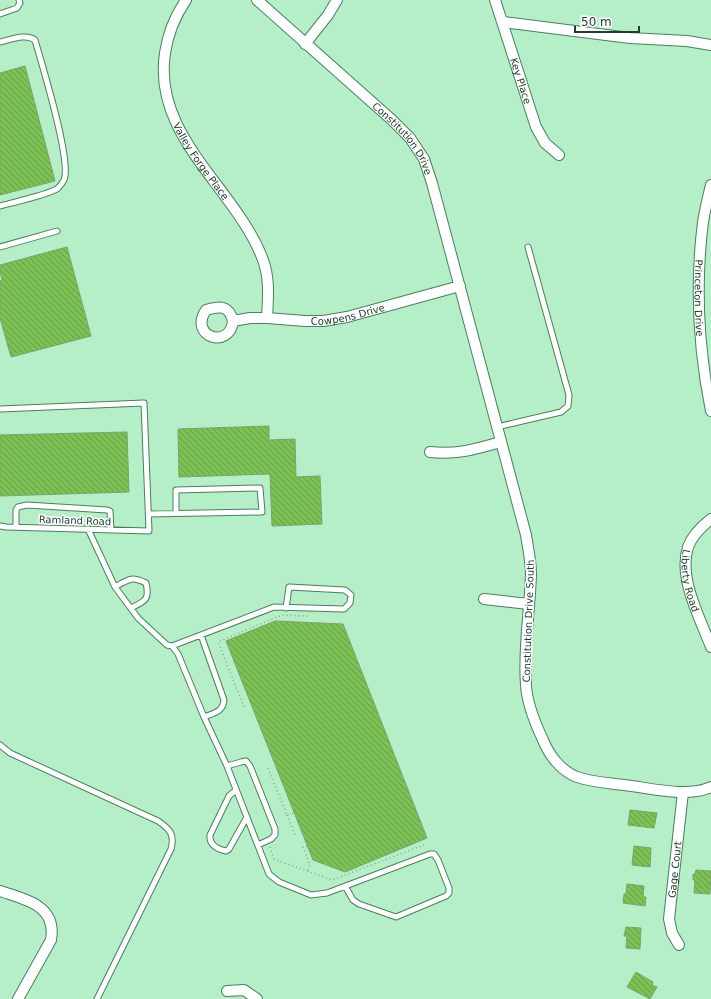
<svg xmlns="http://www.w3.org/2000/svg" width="711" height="999" font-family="'DejaVu Sans',sans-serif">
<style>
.building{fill:url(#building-back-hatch);stroke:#7fa16e}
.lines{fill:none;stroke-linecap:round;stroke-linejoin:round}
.lane-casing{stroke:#48805d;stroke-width:7}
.street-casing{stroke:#48805d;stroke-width:12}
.path{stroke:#7caa8c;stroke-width:1.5;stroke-dasharray:1 3;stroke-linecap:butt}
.lane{stroke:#fff;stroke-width:5}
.street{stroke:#fff;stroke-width:10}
.labels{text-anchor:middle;stroke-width:3;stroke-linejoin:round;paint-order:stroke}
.street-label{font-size:10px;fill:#243c2d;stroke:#fff}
</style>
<defs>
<pattern id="building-back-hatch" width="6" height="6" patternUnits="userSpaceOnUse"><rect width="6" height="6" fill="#7cc154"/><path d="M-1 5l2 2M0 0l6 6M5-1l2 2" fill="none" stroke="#659e46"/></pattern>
</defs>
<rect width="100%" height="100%" fill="#b4efc8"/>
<!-- building -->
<path class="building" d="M25,66L55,181L0,195V73Z
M67,247L91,336L11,357L0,318V281L2,280L0,271V265Z
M269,426V440L295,439L296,477L320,476L322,524L272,526L270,474L179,477L178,429Z
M127,432L129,492L0,496V435Z
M275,621L343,624L427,838L345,872L313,860L226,641Z
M630,810L657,813L654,828L628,825Z
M634,846L651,848L650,867L632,865Z
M696,870L711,871L710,894L694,893L695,880H693V874H695Z
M627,884L644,886L643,897H646L645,906L623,903L624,894H626Z
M626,927L641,928L640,949L626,948L627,936H624Z
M636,972L653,982L652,985L657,987L650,999L627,987Z"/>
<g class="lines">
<defs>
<path id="lane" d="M0,14L17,8L20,3L19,0
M0,42C10,40 26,33 35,40C42,65 72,161 64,180C63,182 60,186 58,188C51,194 11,203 0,206
M0,247L57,231
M0,409L144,403L149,531L6,527L0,526
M497,427L561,412L568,406L569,395L528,247
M149,514L262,512L260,488L176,490V513
M16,527V510L18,507L27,505L107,510L110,511L111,530
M88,529L115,587
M131,608C145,601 150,600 146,583C131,576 129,579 115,587L138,618L167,645L172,646L178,654L204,717L227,766L269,874L279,882L311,895L327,893L430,854H434L438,860L449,888V893L446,896L396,917L359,904L353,900L345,886
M201,635L224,700C223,712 214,713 204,717
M172,646L274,607L344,609L350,603L351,595L345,590L289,587L286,608
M0,745L10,753L158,821C170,829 175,835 171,849L97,999
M227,766L241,762L246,761L250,766L275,829V835L271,839L258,845
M236,790L229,796L210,835C209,845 217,849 226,851L229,849L247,817"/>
<g id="street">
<path id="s1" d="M186,0C175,16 168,33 165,53C152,137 237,189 263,260C270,279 268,298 267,318"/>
<path id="s2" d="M257,0L392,120L410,138L424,159L432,183L526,535C528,548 531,561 531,574C530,611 523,648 526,685C527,704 535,723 543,740C549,755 561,771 577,777C591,782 609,783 624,785C651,788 686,798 711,787"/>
<path id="s3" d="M495,0L536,127L545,143L559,155"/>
<path d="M503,22L630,38L687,41L711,45"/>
<path d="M305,44L328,15L337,0"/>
<path id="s4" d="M711,185C708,197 705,209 703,222C695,286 698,347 711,411"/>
<path id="s5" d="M233,321C230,350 188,337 206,310C220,306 229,305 233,321L250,318H267L305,321H323L347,317L460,286"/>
<path d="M430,452C458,455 475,449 501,442"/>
<path id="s6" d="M711,519C702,526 692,536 688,547C678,578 700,618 711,647"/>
<path d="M484,599L529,604"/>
<path d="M0,891C26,900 57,905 51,940L18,999"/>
<path id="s7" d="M679,945L672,933L669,919L683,792"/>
<path d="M227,991L244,990L257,999"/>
</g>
</defs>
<!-- lane casing -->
<use href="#lane" class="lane-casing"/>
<!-- street casing -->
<use href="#street" class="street-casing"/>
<!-- path -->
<path class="path" d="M244,707L218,642L282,615L308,616
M268,768L287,815L294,813
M287,815L295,835
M307,846L303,847L310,865L308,871
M270,847L274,859L332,880L424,845"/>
<!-- lane -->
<use href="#lane" class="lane"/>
<!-- street -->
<use href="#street" class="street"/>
</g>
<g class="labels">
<!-- street labels -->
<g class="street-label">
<text dy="4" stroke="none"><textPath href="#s3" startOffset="85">Key Place</textPath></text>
<text dy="4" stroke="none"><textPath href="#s2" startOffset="202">Constitution Drive</textPath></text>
<text dy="4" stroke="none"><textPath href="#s1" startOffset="175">Valley Forge Place</textPath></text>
<text dy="4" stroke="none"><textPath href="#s4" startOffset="114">Princeton Drive</textPath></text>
<text dy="4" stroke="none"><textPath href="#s5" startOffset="213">Cowpens Drive</textPath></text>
<text transform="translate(75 520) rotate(2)" y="4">Ramland Road</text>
<text dy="4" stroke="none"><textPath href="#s6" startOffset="71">Liberty Road</textPath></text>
<text transform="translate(528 621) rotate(-88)" y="4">Constitution Drive South</text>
<text dy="4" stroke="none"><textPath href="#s7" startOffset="78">Gage Court</textPath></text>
</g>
</g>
<!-- scale -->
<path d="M575 26v6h64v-6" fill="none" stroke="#243c2d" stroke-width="2"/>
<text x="581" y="26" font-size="12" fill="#243c2d" stroke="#ffffff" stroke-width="3" paint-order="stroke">50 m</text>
</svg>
